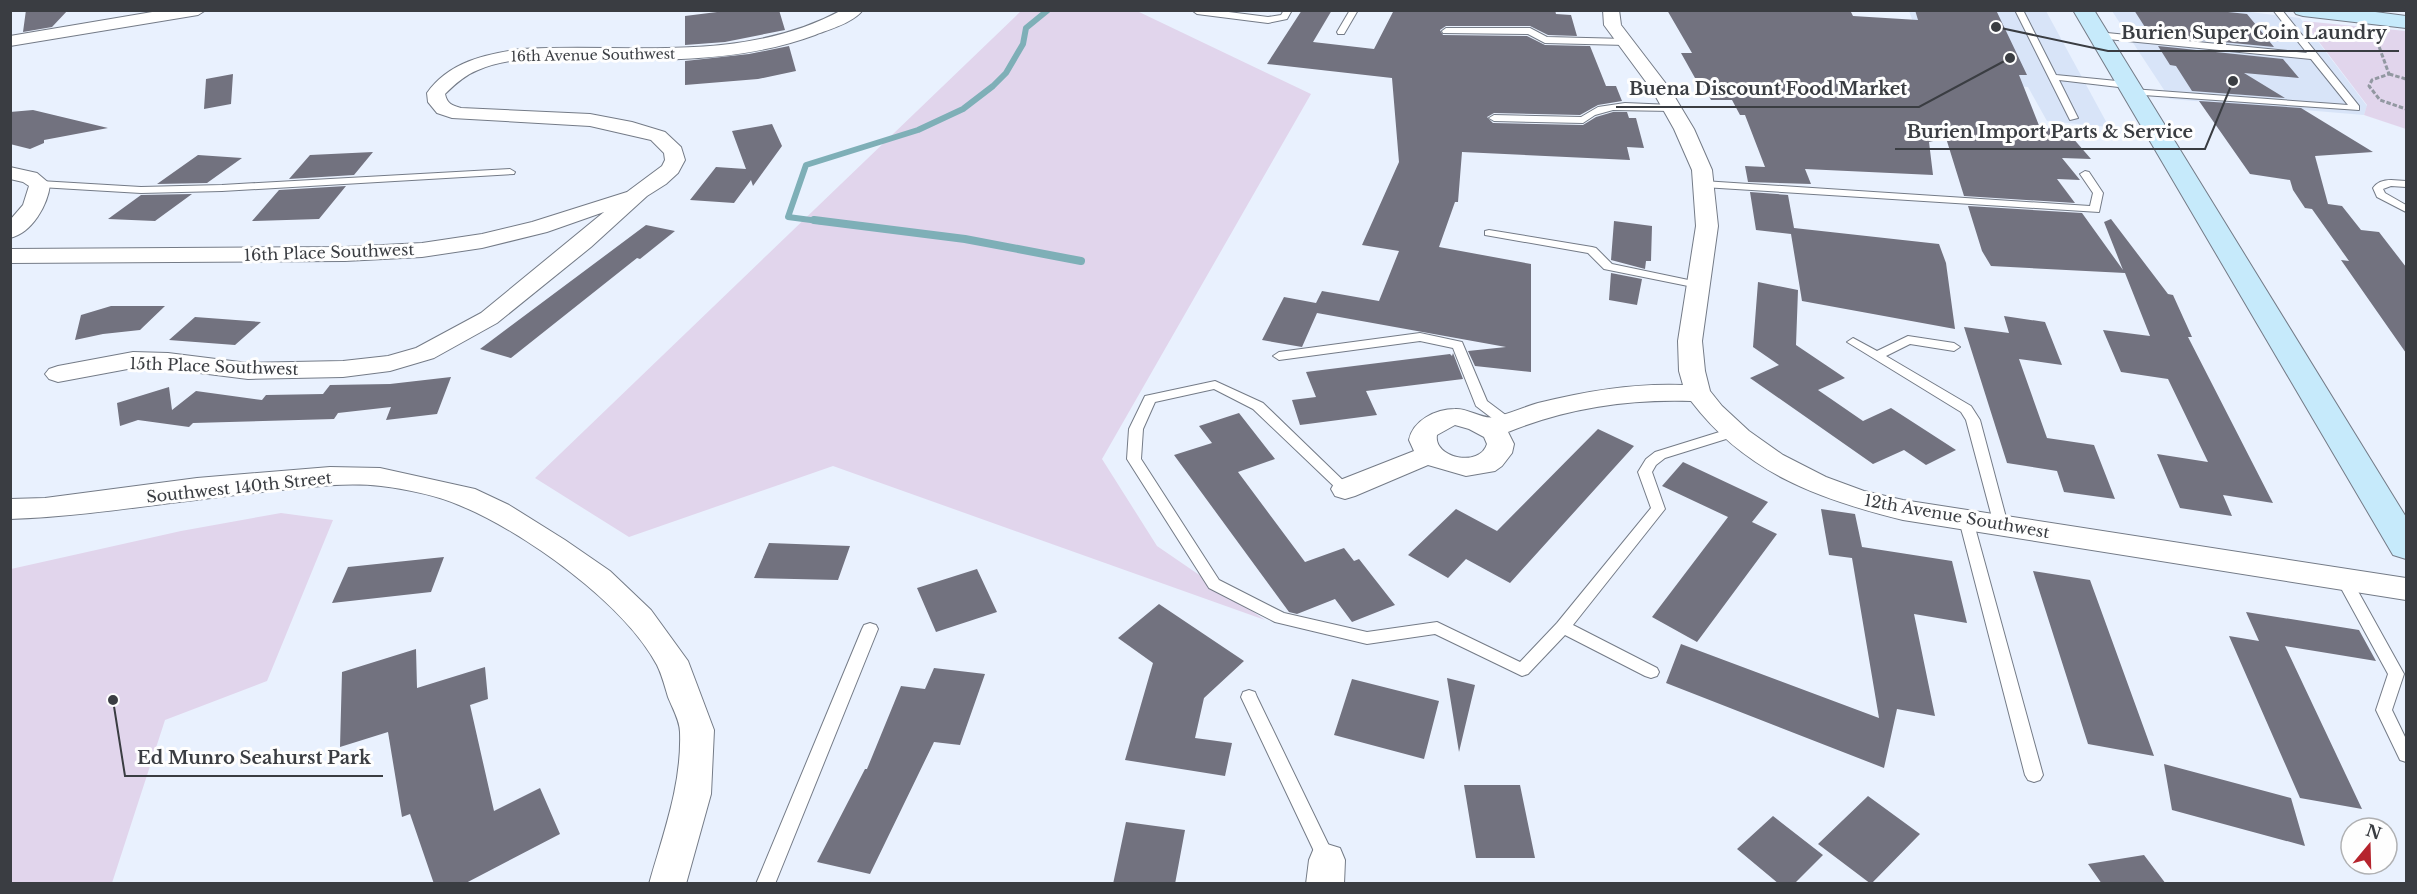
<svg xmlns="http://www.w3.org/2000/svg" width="2417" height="894" font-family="'Libre Baskerville',serif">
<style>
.built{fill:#d8e4f8}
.green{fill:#e1d5ec}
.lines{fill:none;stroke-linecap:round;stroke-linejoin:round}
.stream-far1{stroke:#7eafb7;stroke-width:6}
.stream{stroke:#7eafb7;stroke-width:8}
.building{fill:#72727f}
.lane-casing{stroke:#747b87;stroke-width:2}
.street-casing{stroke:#747b87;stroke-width:2}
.secondary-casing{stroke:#747b87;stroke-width:2}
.path{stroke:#9298a1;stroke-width:3;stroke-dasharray:4.5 2;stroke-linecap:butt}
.lane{fill:#fff;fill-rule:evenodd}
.street{fill:#fff;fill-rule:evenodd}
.secondary{fill:#c6eafb;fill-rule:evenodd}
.labels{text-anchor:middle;stroke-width:6;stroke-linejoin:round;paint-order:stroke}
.far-street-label{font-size:14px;fill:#3a3d42;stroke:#fefefe}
.street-label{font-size:16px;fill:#3a3d42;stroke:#fefefe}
.leader{fill:none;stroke:#3a3d42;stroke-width:2}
.callout-dot{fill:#3a3d42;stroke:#fefefe;stroke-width:2}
.callout-label{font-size:18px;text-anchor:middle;font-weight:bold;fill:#3a3d42;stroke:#fefefe;stroke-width:6;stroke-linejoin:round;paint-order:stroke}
</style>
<rect width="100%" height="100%" fill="#e9f1fe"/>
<!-- built -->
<path class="built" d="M2232,10L2300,18L2367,106L2364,115L2170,99L2112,11Z
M1909,11H2046L2109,127L2047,121L2028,87L1934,78Z"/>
<!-- green -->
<path class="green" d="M1021,11H1137L1311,94L1102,459L1157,546L1265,620L833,466L629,537L535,478Z
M2303,21L2406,31V129L2364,115L2367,105Z
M281,513L333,520L267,681L165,720L112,883H11V569L181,531Z"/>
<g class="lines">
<!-- stream-far1 -->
<path class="stream-far1" d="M826,222L788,217L806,165L918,130L963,109L993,86L1006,73L1023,44L1026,28L1048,10"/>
<!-- stream -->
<path class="stream" d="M814,220L965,239L1081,261"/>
</g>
<!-- building -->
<path class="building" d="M26,10H68L52,27L23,32Z
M733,10H779L785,30L725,42L685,45V16Z
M1302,10H1332L1313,42L1374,49L1394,10H1555L1556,14L1571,15L1577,36L1548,35L1530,26H1446L1440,30L1443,35L1527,36L1545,45L1590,46L1606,86H1616L1622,101L1598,105L1580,115L1494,113L1487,117L1493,123L1583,125L1596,117L1613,112H1627L1629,118H1636L1644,148L1627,147L1630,160L1462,152L1458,202H1455L1439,247L1531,264V372L1475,366L1468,351L1506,347L1317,313L1302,347L1262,340L1284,297L1316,303L1322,291L1379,301L1399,251L1362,245L1399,162L1392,78L1267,64Z
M1667,10H1850L1853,16L1918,20L1915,10H1996L2027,75H2019L2040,128L2065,129L2091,159L2062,158L2080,180L2057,179L2075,203L1964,196L1946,138L1929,142L1933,175L1805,169L1811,184L1748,182L1745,166L1765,167L1745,115H1740L1732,100H1711L1699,78H1695L1681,53H1692Z
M2134,10H2209L2247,14L2274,47L2150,35Z
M789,46L796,71L758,79L685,85V61L749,54Z
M2158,46L2283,59L2299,78L2244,73L2285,98L2192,91L2176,66L2170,65Z
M233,74L231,104L204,109L206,79Z
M2199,101L2301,108L2373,152L2315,156L2328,204L2342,206L2361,230L2379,232L2406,267V353L2341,260L2349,261L2312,209L2305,208L2293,190L2290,180L2250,174Z
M33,110L108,128L44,140V143L30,149L10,144V112Z
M772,124L782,146L753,186L751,180L734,203L690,200L716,167L746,169L732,131Z
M373,152L354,175L289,179L310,155Z
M198,155L242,158L207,183L157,184Z
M346,186L319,219L252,221L279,190Z
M1750,192L1788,195L1794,228L1939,244L1946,263L1955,329L1802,301L1791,234L1756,230Z
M192,194L155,221L108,219L141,195Z
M1968,206L2082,213L2123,270L2104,222L2111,219L2168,294L2173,295L2192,337H2188L2273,503L2223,495L2232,516L2180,508L2157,454L2208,462L2168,379L2121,372L2103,330L2150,336L2125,273L1991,266L1982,251Z
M1614,221L1652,226L1651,261H1646L1645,269L1611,260Z
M646,225L675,231L640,259L637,258L511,358L480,349Z
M1611,273L1642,279L1637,305L1609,300Z
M1758,282L1798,290L1796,345L1845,378L1818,390L1863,421L1891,408L1956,450L1926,465L1904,450L1873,464L1750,378L1779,365L1753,347Z
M111,306H165L140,330L103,334L75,340L81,315Z
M2004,316L2045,322L2062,365L2019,359L2047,438L2094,445L2115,499L2064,492L2057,471L2007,463L1964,327L2009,333Z
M195,317L261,322L235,345L169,340Z
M1453,353L1463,379L1366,391L1377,415L1300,425L1292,400L1316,397L1306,372L1450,354L1452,356Z
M451,377L437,414L386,420L391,407L338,413L334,419L193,423L189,427L138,420L120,426L117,403L169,387L172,410L196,391L262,400L266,395L323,394L330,385L390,384Z
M1239,413L1275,459L1238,472L1305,562L1344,548L1354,561L1359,559L1395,605L1352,622L1335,599L1297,614L1289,612L1174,455L1212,443L1199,426Z
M1598,429L1634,446L1510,583L1466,559L1448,578L1408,555L1456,509L1497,531Z
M1683,462L1768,502L1752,522L1777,534L1697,642L1652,617L1728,517L1662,486Z
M1821,509L1855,514L1862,547L1952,561L1967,623L1914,614L1935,716L1897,709L1884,768L1666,683L1681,644L1879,718L1852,558L1829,555Z
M769,543L850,546L838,580L754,578Z
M444,557L431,592L332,603L348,567Z
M977,569L997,612L936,632L917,588Z
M2033,571L2090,580L2154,756L2088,744Z
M1159,604L1244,661L1204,698L1195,738L1232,743L1225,776L1125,760L1153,663L1118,638Z
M2246,612L2359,630L2376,661L2285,646L2362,809L2300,798L2229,636L2259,641Z
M416,649L417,688L485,667L488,699L470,705L494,811L540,788L560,834L464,884H434L410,814L402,817L388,732L340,747L342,672Z
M934,668L985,674L960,745L934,742L870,874L817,862L865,769H867L901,686L925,689Z
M1447,678L1475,685L1459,752Z
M1352,679L1439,701L1424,759L1334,735Z
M2164,764L2291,798L2305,846L2172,810Z
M1464,785H1520L1535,858H1476Z
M1868,796L1920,834L1871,884L1818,844Z
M1773,816L1823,855L1794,884H1779L1737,849Z
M1126,822L1185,830L1175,884H1113Z
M2144,855L2166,884H2102L2088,864Z"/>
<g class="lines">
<defs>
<path id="lane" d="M1213,10L1268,17L1281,15L1284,10H1292L1287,19L1268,23L1197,14L1193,11Z
M1350,10H1358L1344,34H1338L1337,32Z
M2015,10H2023L2056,75L2127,82L2132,85L2127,88L2059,80L2078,118L2070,120Z
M2273,10H2282L2359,106V110L2129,94V90L2132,89L2348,105L2311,59L2097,38L2093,35L2097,32L2307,53Z
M1446,28H1530L1547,37L1626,39L1630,42L1626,45L1545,43L1528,34L1443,33L1442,31Z
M1625,103L1672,105L1677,108L1672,111L1613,110L1595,115L1583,123L1494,121L1489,118L1494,115L1581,117L1598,107Z
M510,169L515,172L514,174L222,191L141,193L40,187L35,184L40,181L141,187L222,185Z
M2085,171L2089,172L2103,193L2099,212L1703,187L1698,184L1703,181L2090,206L2093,193L2080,174Z
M2391,180L2406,181V187L2391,186L2383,189L2385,193L2406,205V212L2377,197L2373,188C2377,182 2384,180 2391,180Z
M1489,230L1592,247L1596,248L1612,264L1698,282L1704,285L1698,288L1604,269L1588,253L1485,235V231Z
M1420,333L1462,342L1487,401L1511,419L1513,422L1511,425H1501L1476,406L1453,348L1420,341L1279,360L1273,356L1279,352Z
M1908,336L1954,343L1960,347L1954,351L1910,344L1886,356L1971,406L1980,420L2008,525L2006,529H1996L1994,525L1966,420L1961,412L1847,342L1853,338L1877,351Z
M1215,381L1263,403L1352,489L1345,494L1340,492L1253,409L1214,389L1155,402L1143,429L1141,459L1219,580L1284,613L1367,632L1437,622L1520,662L1557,623L1651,508L1638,472L1646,459L1655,452L1729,429H1739L1741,432L1739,435L1665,458L1656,465L1652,472L1665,509L1573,625L1657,668L1659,672L1657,676L1651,678L1645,676L1565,635L1528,674L1522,676L1435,634L1367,644L1275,622L1209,588L1127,459L1129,429L1145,396Z
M1966,515L1971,516L1973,520L2043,775L2040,780L2034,782L2028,780L2025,775L1959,520L1961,516Z
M2344,573L2349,575L2404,674L2392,710L2406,739V762L2400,760L2376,710L2388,674L2336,579L2339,575Z
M870,623L876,625L878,629L775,884H756L862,629L864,625Z
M1249,690L1255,692L1257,697L1333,854L1336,860L1333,866L1327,868L1321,866L1241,697L1243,692Z"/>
<path id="street" d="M164,10H206L198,15L10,46V36Z
M842,10H863C853,23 830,29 815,35C772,51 726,57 681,59C626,61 526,48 478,70C465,75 455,84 445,94C447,104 452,105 461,108L590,114L632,122L665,132L681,147L685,160L678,173L666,184L647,196L591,247L497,323L434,358L390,371L343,377L248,379L168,369L133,368L58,382L49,379L45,374L49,369L58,366L133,352L168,353L248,363L343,361L388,356L416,348L481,313L604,212L547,232L482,248L422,257L345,261L10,263V249L345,247L422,243L482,234L532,222L627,192L662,166L665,160L664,153L651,140L590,126L452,118L437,113L428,102L427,93C449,62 485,54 521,49C628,43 743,64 842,10Z
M1603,10H1619L1621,25L1670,89L1694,129L1712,170L1718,226L1702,341L1705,371L1710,391L1722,406L1749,431L1783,455L1826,477L1864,491L1903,500L2406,578V600L1903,520C1818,499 1746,473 1691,401C1628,399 1567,408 1508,432L1514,444L1512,453L1502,466L1495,471L1466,476L1428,465L1355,496L1345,499L1335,496L1331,489L1335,482L1414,451L1409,440C1413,420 1436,409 1455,409C1468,408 1483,420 1495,417C1509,414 1524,407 1538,403C1586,391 1634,383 1683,385L1679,371L1678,341L1696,226L1692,170L1674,129L1652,90L1604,25ZM1455,425L1469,429L1484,437L1487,444C1480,468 1433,458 1437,435Z
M10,167L37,173L50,184C48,205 32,233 10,238V220L23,205L29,186L23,182L10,179Z
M330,467L380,468L475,489L509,505L565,540L610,571L651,610L688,661L714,730L711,794L686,884H649C663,834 682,785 680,732C680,721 672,707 668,697C665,687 662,675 657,665C624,603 523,531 459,505C436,495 405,489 381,486C345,482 308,487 273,491C186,499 96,516 10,519V499L45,498L197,478Z
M1327,844L1340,848L1345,860L1344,884H1306L1309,860L1314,848Z"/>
<path id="secondary" d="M2073,10H2094L2406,517V559L2393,555Z
M2293,10H2360L2406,16V28L2303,16L2296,14Z"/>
</defs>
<!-- lane casing -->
<use href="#lane" class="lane-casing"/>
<!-- street casing -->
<use href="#street" class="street-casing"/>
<!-- secondary casing -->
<use href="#secondary" class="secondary-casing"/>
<!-- path -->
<path class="path" d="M2377,41L2389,74L2372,80L2369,86L2380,100L2406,109
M2389,74L2406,79"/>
<!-- lane -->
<use href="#lane" class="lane"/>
<!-- street -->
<use href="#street" class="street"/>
<!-- secondary -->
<use href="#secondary" class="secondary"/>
</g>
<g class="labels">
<!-- far-street labels -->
<g class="far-street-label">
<text transform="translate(593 55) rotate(-1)" y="5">16th Avenue Southwest</text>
</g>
<!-- street labels -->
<g class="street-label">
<text transform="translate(329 252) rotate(-2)" y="6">16th Place Southwest</text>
<text transform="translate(214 366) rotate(2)" y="6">15th Place Southwest</text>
<text transform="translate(239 487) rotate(-6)" y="6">Southwest 140th Street</text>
<text transform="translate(1957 516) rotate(10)" y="6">12th Avenue Southwest</text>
</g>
</g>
<!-- callouts -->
<path class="leader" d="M1996 27L2108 51H2399M2010 58L1919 107H1616M2233 81L2205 149H1895M113 700L125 776H383"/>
<g class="callout-dot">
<circle cx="1996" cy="27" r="6"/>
<circle cx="2010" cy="58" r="6"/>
<circle cx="2233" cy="81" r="6"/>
<circle cx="113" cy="700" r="6"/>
</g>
<g class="callout-label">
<text x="2254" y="39">Burien Super Coin Laundry</text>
<text x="1768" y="95">Buena Discount Food Market</text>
<text x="2050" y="138">Burien Import Parts &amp; Service</text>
<text x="254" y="764">Ed Munro Seahurst Park</text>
</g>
<!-- border -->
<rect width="2417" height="894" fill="none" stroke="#3a3d42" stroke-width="24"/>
<!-- north arrow -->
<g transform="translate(2369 846) rotate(19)"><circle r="28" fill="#fefefe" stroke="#b0b1b3" stroke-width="1.5"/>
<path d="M0-4.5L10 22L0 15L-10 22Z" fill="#b5242d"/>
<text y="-9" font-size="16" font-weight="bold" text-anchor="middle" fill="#3a3d42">N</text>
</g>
</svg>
